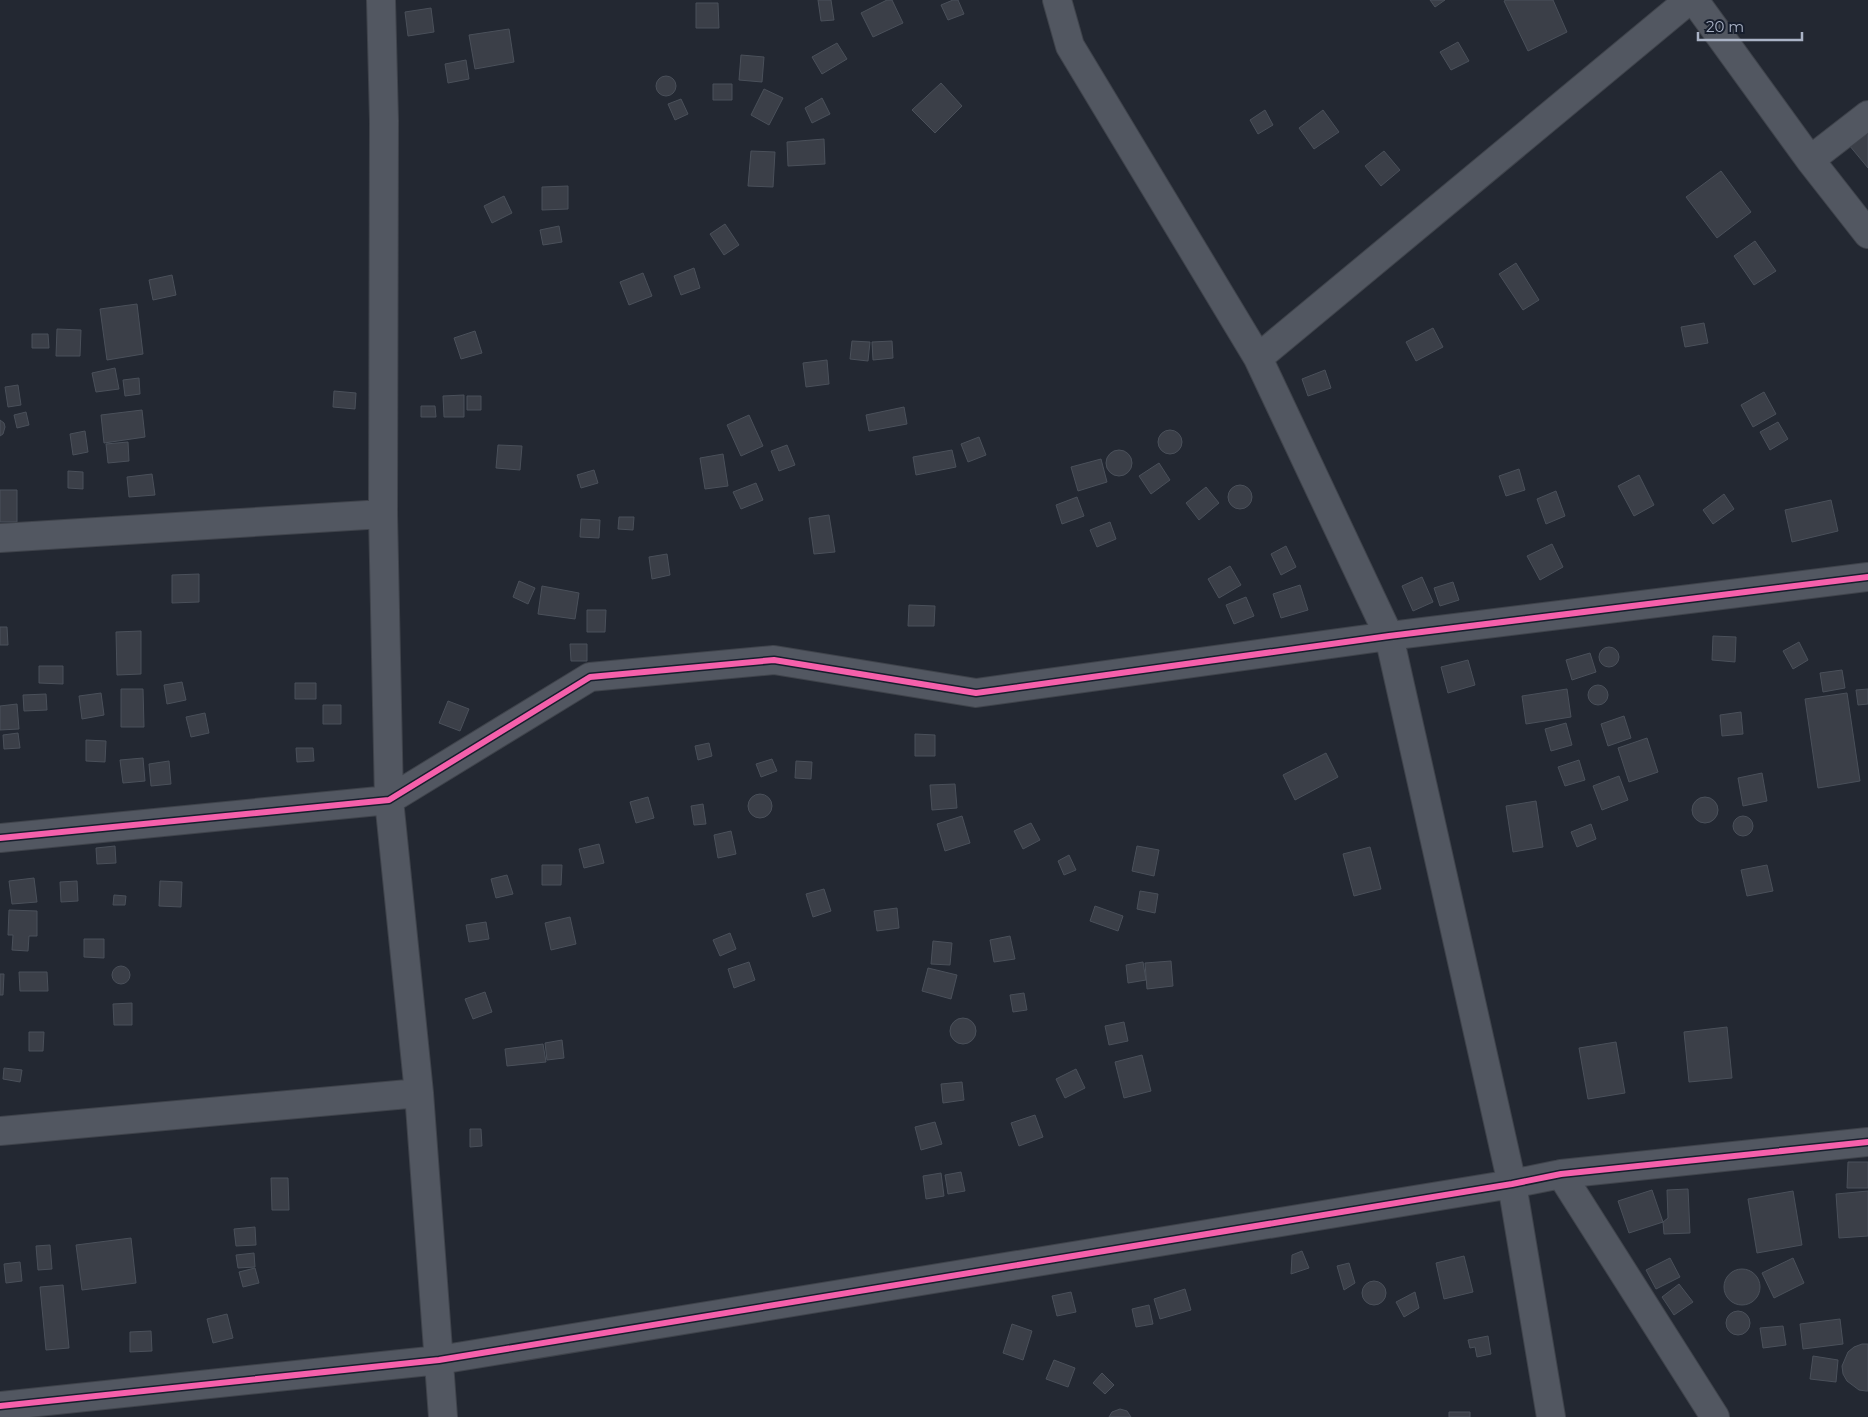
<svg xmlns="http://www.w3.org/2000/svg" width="1868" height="1417" font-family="Montserrat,sans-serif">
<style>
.building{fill:#3b3f48;stroke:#4a505a}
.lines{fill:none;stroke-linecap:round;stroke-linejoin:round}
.minor-casing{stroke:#3f434b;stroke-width:30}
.minor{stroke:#525761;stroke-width:28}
.cycleway-casing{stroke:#171e2d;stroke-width:9}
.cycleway{stroke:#f560ab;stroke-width:6}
</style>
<rect width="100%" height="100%" fill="#232832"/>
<!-- building -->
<path class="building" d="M818,0H831L834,20L821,21Z
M887,0H892L903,23L873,37L861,13Z
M953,0H958L964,14L948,20L941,5Z
M1430,0H1445L1435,7Z
M1506,0H1553L1567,32L1528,51L1504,1Z
M696,3H718L719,28H696Z
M431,8L434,32L408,36L405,12Z
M509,29L514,62L475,69L469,35Z
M1458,42L1469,61L1451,70L1440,52Z
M837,43L847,59L822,74L812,57Z
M741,55L764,57L762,82L739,80Z
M466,60L469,79L448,83L445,64Z
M656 86a10 10 0 1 1 20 0a10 10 0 1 1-20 0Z
M941,83L962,106L935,133L912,110Z
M713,84H732V100H713Z
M764,89L783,98L769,125L751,115Z
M822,98L830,114L812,123L805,108Z
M681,99L688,114L675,120L668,104Z
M1265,110L1273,125L1258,134L1250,120Z
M1323,110L1339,132L1314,149L1299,128Z
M1868,129V168L1849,145Z
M824,139L825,164L788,166L787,142Z
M751,151L775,152L773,187L748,186Z
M1384,151L1400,170L1381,186L1365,166Z
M1721,171L1751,212L1717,238L1686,197Z
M568,186V209L542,210V187Z
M504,196L512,213L492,223L484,206Z
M725,224L739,245L724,255L710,234Z
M559,226L562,242L543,245L540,230Z
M1755,241L1776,271L1754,285L1734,256Z
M1516,263L1539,300L1523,310L1499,274Z
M694,268L700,288L681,295L674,276Z
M643,273L652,296L629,305L620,282Z
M172,275L176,295L153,300L149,280Z
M137,304L143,354L107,360L100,309Z
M1704,323L1708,343L1685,347L1681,327Z
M1433,328L1443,347L1416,361L1406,342Z
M57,329L81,330L80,356H56Z
M475,331L482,353L461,359L454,338Z
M32,334H48L49,348H32Z
M852,341L870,342L868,361L850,359Z
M892,341L893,358L873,360L872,342Z
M827,360L829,384L806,387L803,363Z
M115,368L119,389L96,392L92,373Z
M1325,370L1331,388L1308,396L1302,379Z
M139,378L140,394L125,396L123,380Z
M18,385L21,405L8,407L5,387Z
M334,391L356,393L355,409L333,407Z
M1764,392L1776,414L1753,427L1741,405Z
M464,395V417H444L443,396Z
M467,396H481V410H467Z
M421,406H435L436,417H421Z
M904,407L907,424L869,431L866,415Z
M142,410L145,437L104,443L101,415Z
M26,412L29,425L17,428L14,415Z
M749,415L763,446L741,456L727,425Z
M0,420L4,423L5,427L3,434L0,436Z
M1778,422L1788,439L1770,450L1760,432Z
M1158 442a12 12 0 1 1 24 0a12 12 0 1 1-24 0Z
M85,431L88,452L73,455L70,434Z
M979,437L986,455L968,462L961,444Z
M128,442L129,461L108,463L106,444Z
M498,445L522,446L520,470L496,468Z
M787,445L795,465L779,471L771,451Z
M1106 463a13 13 0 1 1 26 0a13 13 0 1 1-26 0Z
M952,450L956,467L916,475L913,457Z
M723,454L728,486L705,489L700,458Z
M1101,459L1107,482L1078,491L1071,467Z
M1159,463L1170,480L1151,494L1139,476Z
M1519,469L1525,490L1506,496L1499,476Z
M594,470L598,483L581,488L577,475Z
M68,471L83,472V489L68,488Z
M152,474L155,495L129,497L127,477Z
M1639,475L1654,505L1634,516L1618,486Z
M756,483L763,500L741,509L733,492Z
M1228 497a12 12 0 1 1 24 0a12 12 0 1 1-24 0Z
M1206,487L1219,503L1199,520L1186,503Z
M0,490H17V522H0Z
M1556,491L1565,516L1546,524L1537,499Z
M1724,494L1734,509L1713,524L1703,510Z
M1077,497L1084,516L1062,524L1056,505Z
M1831,500L1838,531L1792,542L1785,510Z
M829,515L835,552L814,554L809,518Z
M619,517H634L633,530L618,529Z
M581,519L600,520L599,538L580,537Z
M1110,522L1116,539L1097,547L1090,530Z
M1552,544L1563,567L1540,580L1527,556Z
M1286,546L1296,567L1281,575L1271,554Z
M667,554L670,575L652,579L649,557Z
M1230,566L1241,585L1219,598L1208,579Z
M199,574V602L172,603V575Z
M1422,577L1433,602L1413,611L1402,586Z
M519,581L535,588L528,604L513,597Z
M1453,582L1459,600L1440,606L1434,588Z
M1300,585L1308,610L1281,618L1273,594Z
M542,586L579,593L575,619L538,614Z
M1246,597L1254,616L1234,624L1226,605Z
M909,605L935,606L934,626H908Z
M587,610H606L605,632H587Z
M0,627H7L8,645H0Z
M141,631V674L117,675L116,632Z
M1713,636L1736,637L1735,662L1712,660Z
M1799,642L1808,660L1793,669L1783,651Z
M570,644H587V661H571Z
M1599 657a10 10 0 1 1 20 0a10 10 0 1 1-20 0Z
M1590,653L1596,672L1572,680L1566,660Z
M1468,660L1475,685L1448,693L1441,667Z
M39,666H63V684L39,683Z
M1842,670L1845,688L1823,692L1820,673Z
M182,682L186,700L167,704L164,685Z
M295,683H316V699H295Z
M1588 695a10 10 0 1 1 20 0a10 10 0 1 1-20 0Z
M121,689H143L144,727H121Z
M1567,689L1571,717L1526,724L1522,696Z
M1868,689V704L1858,705L1856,690Z
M101,693L104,715L82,719L79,696Z
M1847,693L1860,781L1818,788L1805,699Z
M46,694L47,710L24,711L23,695Z
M448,701L469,709L460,731L439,723Z
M17,704L19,729L0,730V706Z
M323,705H341V724H323Z
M1741,712L1743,734L1722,736L1720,715Z
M205,713L209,733L191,737L186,717Z
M1624,716L1631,738L1608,746L1601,724Z
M1566,723L1572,745L1551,751L1545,729Z
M18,733L20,748L4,749L3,735Z
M915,734L935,735V756H915Z
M1647,738L1658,772L1629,782L1618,748Z
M86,740L106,741L105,762L86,761Z
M709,743L712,756L698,760L695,746Z
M296,748H313L314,761L297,762Z
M1326,753L1338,777L1295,800L1283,775Z
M143,758L145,781L123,783L120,760Z
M772,759L777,771L761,777L756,764Z
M1579,760L1585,780L1565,786L1558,767Z
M169,761L171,784L151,786L149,764Z
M796,761L812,762L811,779L795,778Z
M1762,773L1767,801L1743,806L1738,778Z
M1619,776L1628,800L1602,810L1593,786Z
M955,784L957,808L932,810L930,785Z
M748 806a12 12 0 1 1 24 0a12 12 0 1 1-24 0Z
M1692 810a13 13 0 1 1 26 0a13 13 0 1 1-26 0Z
M648,797L654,818L636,823L630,802Z
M1536,801L1543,847L1513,852L1506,806Z
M703,804L706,824L694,825L691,806Z
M1733 826a10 10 0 1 1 20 0a10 10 0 1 1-20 0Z
M962,816L970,843L945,851L937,824Z
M1031,823L1040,840L1023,849L1014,831Z
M1591,824L1596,839L1577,847L1571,832Z
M731,831L736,854L718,858L714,835Z
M599,844L604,863L584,868L579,849Z
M115,846L116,863L97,864L96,848Z
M1137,846L1159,850L1154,876L1132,871Z
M1370,847L1381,889L1354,896L1343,854Z
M1069,855L1076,870L1064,875L1058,861Z
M542,865H562L561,885H542Z
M1767,865L1773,891L1747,896L1741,870Z
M507,875L513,894L496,898L491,879Z
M34,878L37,902L12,904L9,881Z
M77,881L78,901L61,902L60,882Z
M160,881L182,882L181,907L159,906Z
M824,889L831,911L813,917L806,894Z
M1140,891L1158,894L1155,913L1137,909Z
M114,895L126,896L125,905H113Z
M1095,906L1123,916L1118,931L1090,921Z
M897,908L899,928L877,931L874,911Z
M9,910L37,911V936H29L28,951L12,950L13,935H8Z
M570,917L576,944L551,950L545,923Z
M486,922L489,939L469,942L466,925Z
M730,933L736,949L720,956L713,940Z
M1010,936L1015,959L994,962L990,940Z
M84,939H104V958L84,957Z
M933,941L952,943L950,965L931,964Z
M1171,961L1173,986L1147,989L1145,963Z
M749,962L755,980L734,988L728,969Z
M1143,962L1146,980L1128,983L1126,965Z
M112 975a9 9 0 1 1 18 0a9 9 0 1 1-18 0Z
M928,968L957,975L951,999L922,991Z
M19,972H47L48,991H20Z
M0,974H4L3,995H0Z
M485,992L492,1012L473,1019L465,999Z
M1024,993L1027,1010L1013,1012L1010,995Z
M132,1003V1025H114L113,1004Z
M950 1031a13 13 0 1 1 26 0a13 13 0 1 1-26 0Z
M1124,1022L1128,1041L1109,1045L1105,1026Z
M1727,1027L1732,1078L1689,1082L1684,1032Z
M29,1032H44L43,1051H29Z
M562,1040L564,1058L547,1060L545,1043Z
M1616,1042L1625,1093L1588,1099L1579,1048Z
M543,1044L546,1062L507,1066L505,1049Z
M1142,1055L1151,1091L1124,1098L1115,1062Z
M4,1068L22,1070L20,1082L3,1079Z
M1076,1069L1085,1088L1065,1098L1056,1079Z
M962,1082L964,1100L943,1103L941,1084Z
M1035,1115L1043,1137L1019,1146L1011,1123Z
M935,1122L942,1144L921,1150L915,1127Z
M470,1129H481L482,1146L470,1147Z
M1848,1162H1868V1188H1847Z
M961,1172L965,1191L948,1194L945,1175Z
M941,1173L944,1196L926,1199L923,1176Z
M271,1178H288L289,1210H272Z
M1688,1189L1690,1233L1664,1234L1663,1222L1668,1218L1667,1190Z
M1652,1190L1663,1222L1629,1233L1618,1201Z
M1793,1191L1802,1245L1757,1253L1748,1199Z
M1868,1191V1236L1839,1238L1836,1194Z
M255,1227L256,1245L236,1246L234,1229Z
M131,1238L136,1283L82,1290L76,1245Z
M50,1245L52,1269L38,1270L36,1246Z
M1302,1251L1309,1268L1291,1274L1292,1255Z
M254,1253L255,1267L238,1268L236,1255Z
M1464,1256L1473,1292L1444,1299L1436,1263Z
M1670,1258L1680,1277L1656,1289L1646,1270Z
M1793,1258L1804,1283L1774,1298L1762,1273Z
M20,1262L22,1281L6,1283L4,1264Z
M1349,1263L1355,1283L1344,1290L1337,1266Z
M255,1268L259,1283L243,1287L239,1272Z
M1724 1287a18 18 0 1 1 36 0a18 18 0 1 1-36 0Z
M1362 1293a12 12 0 1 1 24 0a12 12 0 1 1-24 0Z
M1679,1284L1693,1302L1674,1315L1662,1297Z
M63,1285L69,1348L46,1350L40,1287Z
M1185,1289L1191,1310L1160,1319L1154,1299Z
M1071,1292L1076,1312L1057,1316L1052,1296Z
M1415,1292L1419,1308L1404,1317L1396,1302Z
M1149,1305L1153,1324L1136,1327L1132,1309Z
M1726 1323a12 12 0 1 1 24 0a12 12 0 1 1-24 0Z
M227,1314L233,1338L213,1343L207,1319Z
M1840,1319L1843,1344L1803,1349L1800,1324Z
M1012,1324L1032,1331L1023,1360L1003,1353Z
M1783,1326L1786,1345L1763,1348L1760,1328Z
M151,1331L152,1351L130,1352V1332Z
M1488,1336L1491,1354L1477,1357L1475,1347L1470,1348L1468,1340Z
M1862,1344H1868V1391H1866L1859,1390L1847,1381L1843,1374L1842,1366L1848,1352L1854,1347Z
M1813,1356L1838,1360L1836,1382L1810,1379Z
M1054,1360L1075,1368L1068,1387L1046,1379Z
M1102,1373L1114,1385L1105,1394L1093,1383Z
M1120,1409L1127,1411L1131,1417H1109L1112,1412Z
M1449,1412H1470V1417H1449Z"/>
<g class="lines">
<defs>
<path id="minor" d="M381,0L384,121L383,514L389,800L419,1093L443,1417
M1057,0L1070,46L1258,358L1389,636L1512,1184L1551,1417
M1694,0L1810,160L1868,234
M1810,160L1868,115
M1258,358L1689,0
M0,538L383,514
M0,838L389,800L590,677L774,660L976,693L1389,636L1868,577
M0,1131L419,1093
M1561,1174L1715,1417
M0,1406L439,1360L1512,1184L1561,1174L1868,1142"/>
</defs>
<!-- minor casing -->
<use href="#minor" class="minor-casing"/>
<!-- minor -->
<use href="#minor" class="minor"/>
<defs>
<path id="cycleway" d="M0,838L389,800L590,677L774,660L976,693L1389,636L1868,577
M0,1406L439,1360L1512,1184L1561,1174L1868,1142"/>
</defs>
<!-- cycleway casing -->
<use href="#cycleway" class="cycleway-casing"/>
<!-- cycleway -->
<use href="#cycleway" class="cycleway"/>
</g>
<!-- scale -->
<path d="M1698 32v8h104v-8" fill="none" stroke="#aab3c6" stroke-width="2.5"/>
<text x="1706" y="32" font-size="15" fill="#aab3c6" stroke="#171e2d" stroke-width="4" paint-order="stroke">20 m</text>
</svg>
